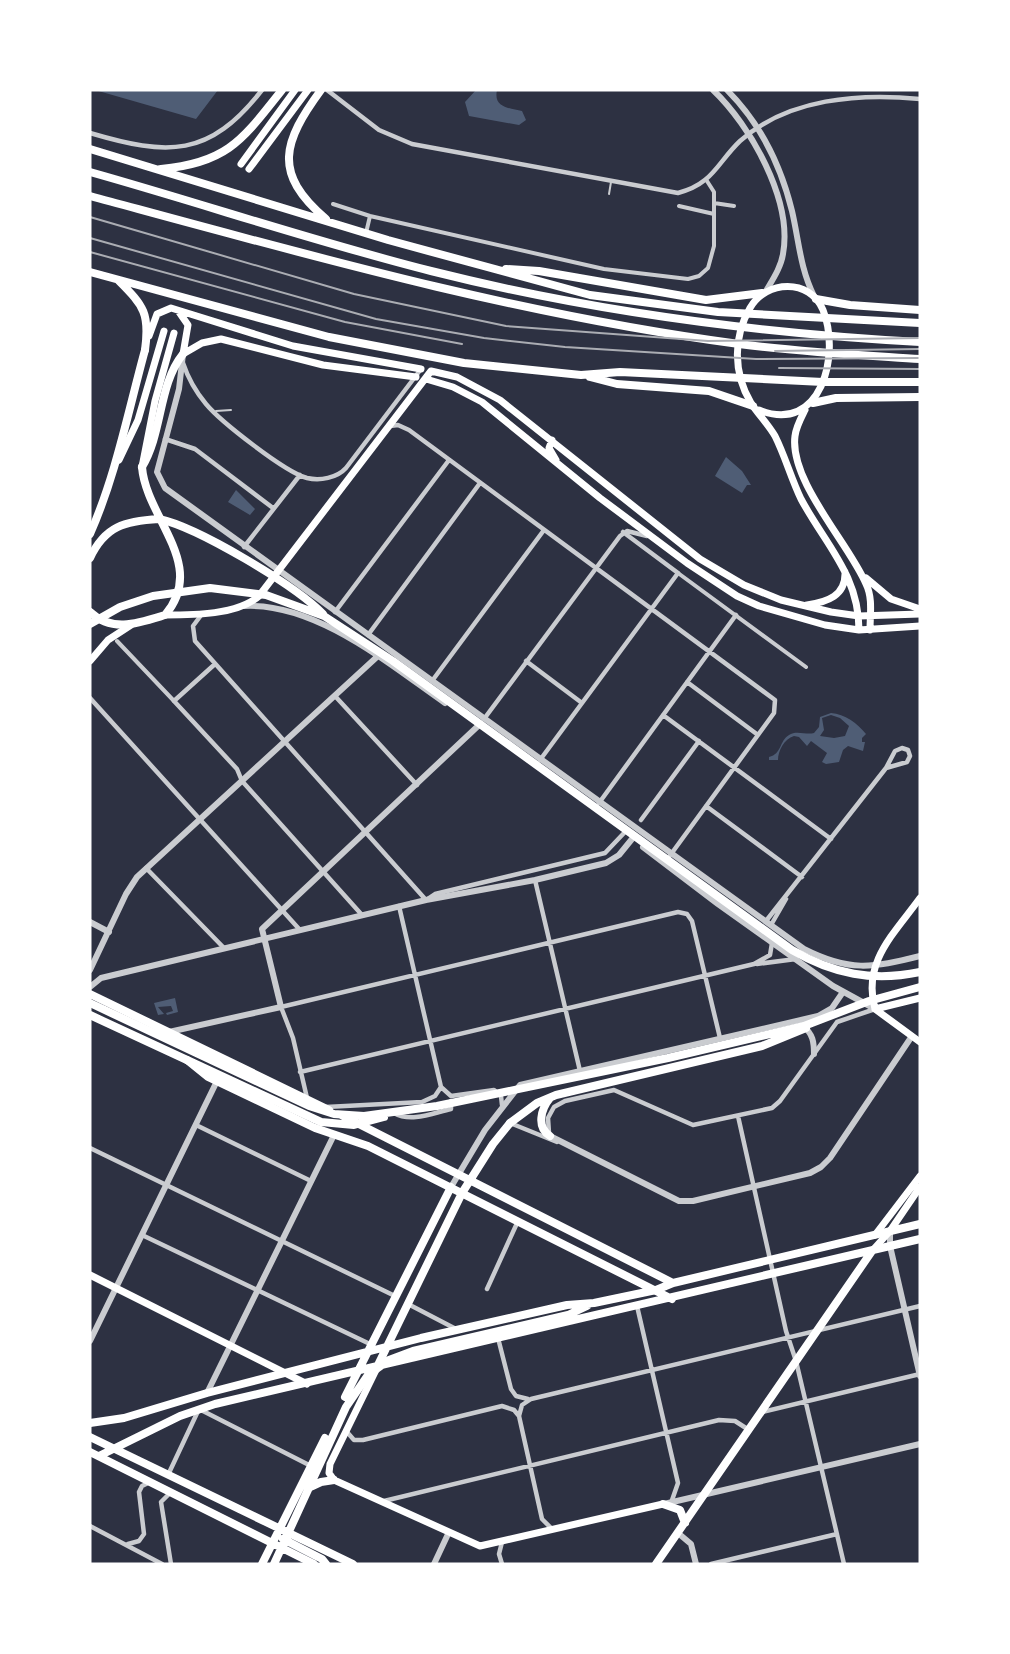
<svg xmlns="http://www.w3.org/2000/svg" width="1010" height="1654" font-family="Bitter,serif">
<style>
.water{fill:#4f5d75;fill-rule:evenodd}
.lines{fill:none;stroke-linecap:round;stroke-linejoin:round}
.service{stroke:#caccd0;stroke-width:2}
.pedestrian{stroke:#caccd0;stroke-width:4}
.minor{stroke:#caccd0;stroke-width:4.5}
.tertiary{stroke:#caccd0;stroke-width:6}
.secondary{stroke:#fff;stroke-width:7}
.primary{stroke:#fff;stroke-width:8}
.trunk{stroke:#fff;stroke-width:8}
.motorway{stroke:#fff;stroke-width:8}
.rail{stroke:#abadb3;stroke-width:2}
</style>
<rect width="100%" height="100%" fill="#2d3142"/>
<!-- water -->
<path class="water" d="M95,90H218L196,119Z
M476,90H497C493,108 510,108 522,111L526,120L519,125L469,116L465,102Z
M726,457L742,471L751,485H747L742,493L715,476Z
M236,490L255,509L250,515L228,502Z
M831,713C845,714 857,723 866,734L862,738V742H865L863,751L848,746L843,750L839,762L826,764L822,762L827,753L811,741L807,746L799,737L794,736C784,739 778,751 778,760H769V757C782,754 779,741 789,735C796,730 806,735 814,733L819,727L820,717ZM831,715L840,718L849,726L845,736L834,738L820,736L824,730L822,718Z
M175,998L178,1012L167,1015L166,1013L173,1011L171,1006L158,1007L164,1014L158,1015L154,1003Z"/>
<g class="lines">
<!-- service -->
<path class="service" d="M609,194L611,182
M216,411L231,410"/>
<!-- pedestrian -->
<path class="pedestrian" d="M714,203L734,206
M333,204L370,216L604,269L688,279L699,276L708,268L714,246V192L707,181
M679,206L714,214
M366,233L370,216
M678,573L806,667
M117,641L174,701"/>
<!-- minor -->
<path class="minor" d="M327,90L379,130L412,144L678,193C713,184 717,163 740,141C788,98 860,93 920,99
M90,133C168,156 209,158 262,90
M183,363C188,378 196,392 206,404C221,422 285,472 307,478C320,481 337,478 346,468L421,369
M390,426L398,425L409,430L775,700L774,713L666,861
M165,439L195,449L273,508
M244,547L300,475
M335,612L449,460
M202,614L193,626L195,641L426,900L435,894L605,853L624,833
M368,635L480,483
M526,661L582,703
M215,664L174,701L237,769L242,781L362,915
M432,681L544,530
M687,682L758,735
M335,696L417,785
M90,698L300,930
M663,715L831,839
M484,719L620,536L627,531L647,536
M540,760L678,573L623,532
M599,803L736,615
M706,806L802,877
M641,820L699,741
M146,868L224,948
M535,880L580,1071
M399,906L441,1087L451,1096L494,1090L501,1096L502,1105
M766,921L886,768L895,751L902,748L908,750L910,756L907,762L886,768
M771,925L786,899
M757,964L796,959
M300,1072L754,964L770,955L772,943
M307,1098L293,1038L281,1007L678,912L687,914L692,921L720,1038
M326,1107L422,1102L435,1096L441,1087
M394,1113C411,1123 433,1113 451,1109V1101
M738,1116L786,1331L796,1361L844,1564
M510,1123L557,1142
M196,1125L311,1181
M549,1133L548,1118L554,1107L565,1101L614,1090L693,1125L772,1108L780,1101L837,1022L875,1009
M90,1148L395,1296
M142,1235L372,1345
M487,1289L518,1221
M408,1304L456,1329
M637,1306L678,1483L671,1503
M498,1338L511,1389L516,1396L528,1399
M762,1412L920,1374
M519,1416L522,1405L531,1399L920,1306
M347,1432L354,1440H363L502,1406L514,1410L519,1416L542,1519L551,1528
M168,1475L199,1409L311,1466
M170,1493L161,1502L171,1564
M384,1501L719,1420L735,1421L749,1430
M90,1526L162,1564
M128,1544L139,1541L144,1534L139,1492L142,1486L150,1482
M502,1564L499,1554L502,1542
M711,1564L837,1534"/>
<!-- tertiary -->
<path class="tertiary" d="M713,90C750,125 793,200 783,254C781,267 773,279 766,291
M727,90C760,123 781,166 792,211C799,241 800,268 814,296
M183,354L179,389L157,472L165,488L804,949C849,972 872,968 920,956
M244,606C316,602 390,665 445,703
M643,847L718,904L833,986L875,1009
M90,922L109,932
M90,970L126,894L137,877L379,655
M90,987L101,978L426,900L535,880L606,863L619,855L632,839
M803,1026C813,1034 814,1042 814,1054
M169,1032L281,1007L262,929L478,726
M550,1136L679,1201H693L810,1173L821,1167L830,1158L912,1036
M451,1187L485,1130L520,1085L818,1016L832,1008L843,992
M890,1231V1246L920,1376
M90,1341L217,1081
M207,1393L334,1135
M664,1504L920,1444
M678,1533L691,1544L696,1564
M434,1564L449,1532"/>
<!-- secondary -->
<path class="secondary" d="M241,164L295,90
M249,169L308,90
M179,312L188,325L183,354
M149,336L157,314L171,308L293,346L421,369
M183,354L202,343L221,339L323,365L416,377
M426,379L453,387L482,402L600,498L687,563L737,596L759,606L825,625L859,630L920,626
M759,410C821,435 841,355 823,310C810,278 766,280 750,308C733,337 733,373 751,403C758,414 768,424 775,436C785,456 791,478 801,499C825,544 859,575 859,630
M805,410C801,418 796,427 795,436C789,481 850,545 866,584C873,598 870,615 870,630
M552,440L549,448L556,460
M119,460L138,420L164,331
M142,467L155,401L174,333
M866,578L891,599L920,609
M807,605C827,602 846,596 845,572
M165,615C194,615 237,615 259,596L431,371L457,377L500,400L700,559L744,585L781,600L831,612L859,616L920,614
M90,661L108,640L131,625
M875,1009C862,962 894,934 920,898
M875,1009L920,1042
M875,1009L920,998
M875,1235L920,1176
M872,1251L890,1231L920,1187
M90,1275L307,1384
M376,1370L330,1464L329,1473L334,1480L480,1546L663,1504"/>
<!-- primary -->
<path class="primary" d="M90,534C116,475 128,412 145,350
M90,558C105,526 125,521 159,519
M90,612C112,633 139,623 165,615C208,565 146,518 142,467
M90,994L329,1110
M90,1015L187,1060L208,1077L315,1128L368,1146L672,1299
M343,1116L673,1283
M377,1367L462,1193L493,1144L510,1123
M345,1397L451,1187
M90,1423L124,1418L207,1393L421,1338L567,1305L594,1303L656,1290L673,1283L920,1224
M90,1437L353,1564
M90,1452L314,1564
M99,1456L180,1416L215,1404L920,1239
M308,1488L321,1482L334,1480
M663,1504L680,1510L685,1523
M283,1539L322,1559L326,1564
M262,1564L325,1438
M274,1564L346,1407L368,1375L389,1360L413,1351L568,1315L587,1306
M656,1564L872,1251"/>
<!-- trunk -->
<path class="trunk" d="M321,90C283,142 272,173 326,219
M90,149L388,240L590,295L718,312L920,323
M161,169C228,163 243,139 282,90
M506,269L539,271L706,300L762,293
M90,272L329,337L464,363L581,375L620,372L823,382H920
M119,281C144,306 150,314 145,350
M816,299L850,305L920,310
M590,377L617,384L709,391L753,406
M813,403L836,398L920,397
M142,467C163,432 158,385 183,354
M159,519C197,527 295,585 323,614
M90,624L120,607L153,596L210,588L266,595L324,616L393,661L792,950C833,974 873,982 920,972
M90,1003L309,1106L334,1114L364,1116L437,1106L668,1058L804,1026L869,1001L920,987
M187,1060L321,1122L354,1125L384,1117
M550,1098C541,1109 536,1127 550,1136
M510,1123L537,1103L556,1095L762,1046L806,1028"/>
<!-- motorway -->
<path class="motorway" d="M90,172C204,204 316,242 431,271C590,311 756,333 920,342
M90,196C304,254 519,315 739,344C799,352 860,355 920,359"/>
<!-- rail -->
<path class="rail" d="M90,217L354,294L506,326L708,341L920,338
M90,238L376,319L484,338L565,347L756,359L920,358
M90,252L345,322L462,344
M775,351L920,349
M779,368L920,369"/>
</g>
<!-- border -->
<rect width="1010" height="1654" fill="none" stroke="#ffffff" stroke-width="183"/>
</svg>
